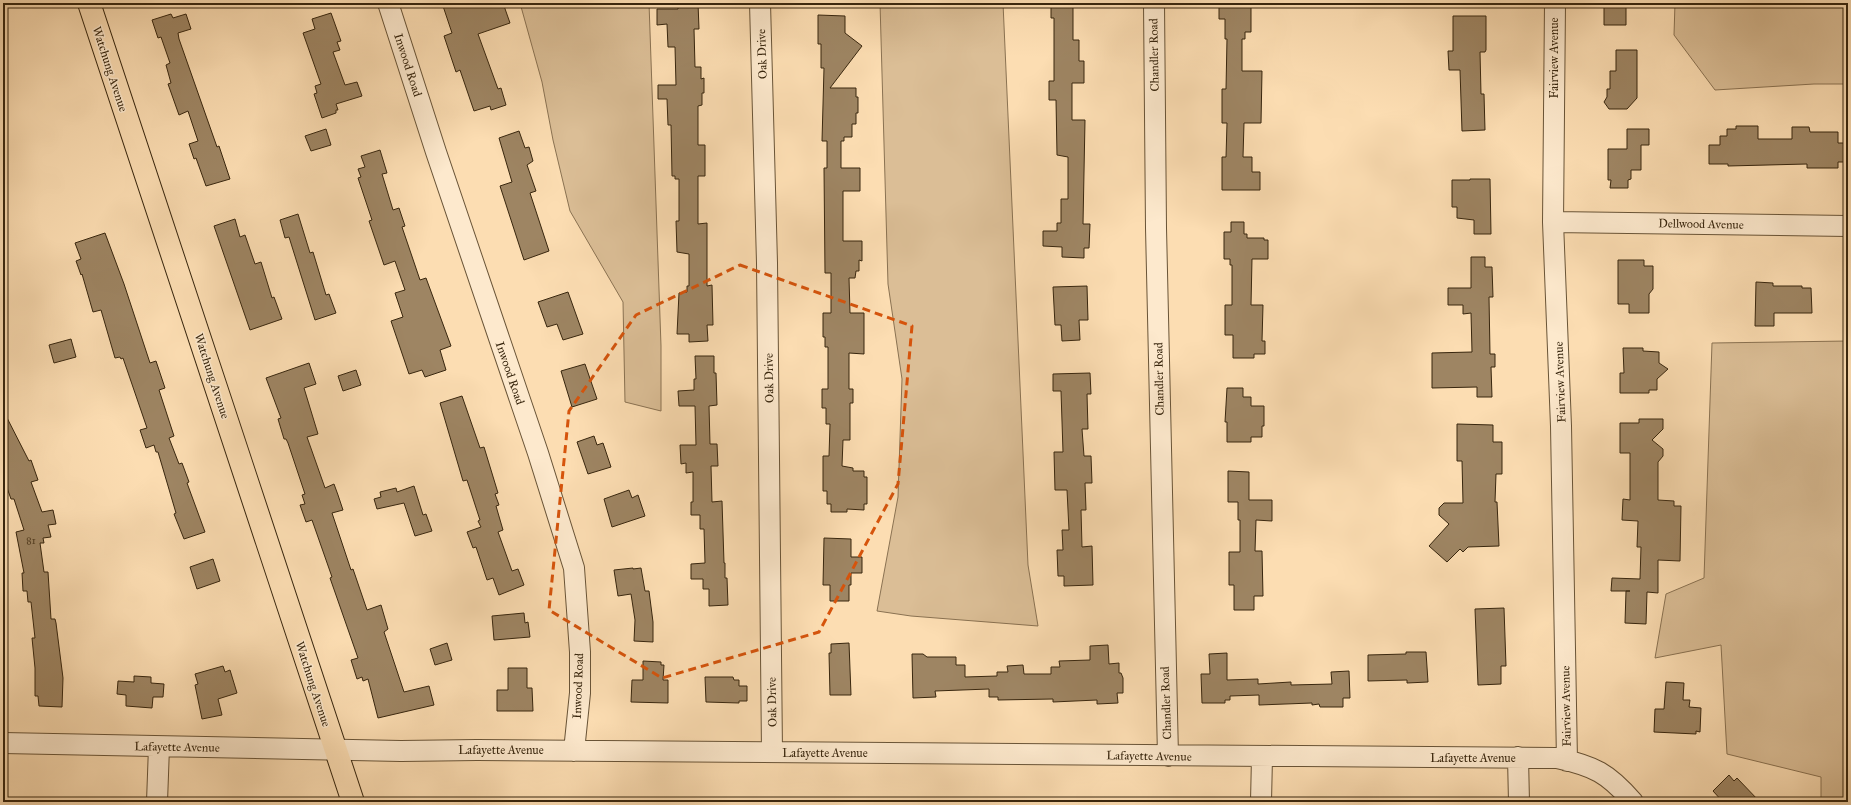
<svg xmlns="http://www.w3.org/2000/svg" width="1851" height="805" font-family="'IM FELL Great Primer',serif">
<style>
.green{fill:#dbbe96;stroke:#8a7252}
.building{fill:#9e8563;stroke:#38260e}
.lines{fill:none;stroke-linecap:round;stroke-linejoin:round}
.minor-casing{stroke:#695437;stroke-width:22}
.major-casing{stroke:#38260e;stroke-width:24}
.minor{stroke:#fde9cd;stroke-width:20}
.major{stroke:#fcddb2;stroke-width:22}
.marked{fill:none;stroke:#d6540c;stroke-width:3;stroke-dasharray:8 5;stroke-linejoin:round}
.labels{text-anchor:middle;stroke-width:3;stroke-linejoin:round;paint-order:stroke}
.number-label{font-size:10px;fill:#523e23}
.street-label{font-size:12px;fill:#38260e;stroke:#fde9cd}
</style>
<rect width="100%" height="100%" fill="#fcddb2"/>
<filter id="stains"><feTurbulence type="fractalNoise" baseFrequency=".005" numOctaves="4"/><feColorMatrix values="0 0 0 0 .2 0 0 0 0 .09 0 0 0 0 .02 0 0 0 .5 -.17"/></filter>
<radialGradient id="worn" r=".72"><stop offset=".6" stop-color="#630" stop-opacity="0"/><stop offset="1" stop-color="#630" stop-opacity=".3"/></radialGradient>
<!-- green -->
<path class="green" d="M520,3H649L661,346V411L625,402L623,302L570,211L553,140L542,82Z
M880,3H1003L1028,565L1038,626L911,616L877,611L898,497L902,379L888,284Z
M1675,3H1848V84H1814L1715,90L1674,35Z
M1848,341V802H1821V777L1727,754L1721,645L1655,658L1666,594L1704,578L1712,343Z"/>
<!-- building -->
<path class="building" d="M442,3H503L510,23L478,34L498,89L501,88L506,105L491,110L490,106L474,111L460,70L456,72L444,36L452,33Z
M678,3H698L699,29H694L695,67H701V79L704,78V93H702V105L698,106V145H705V176H698V224L707,223V286L712,285L713,325H707L708,341L689,342V334H677L679,293L687,292V286H689V254L677,252L676,221H679V179H675V176H672L671,125H668L667,99H658V85H676L675,47H668L667,24L657,25V9H678Z
M1051,3H1073V40H1079V61H1084V83H1072V120H1085L1083,224H1090L1089,248H1084V258L1062,257V247L1043,246V231H1057V223H1061V199H1068V157L1057,155L1056,100H1049V81H1054V18H1051Z
M1219,3H1251V32H1245V39H1242V71H1262L1261,123H1244L1243,157H1252V172H1260V190H1222V157H1226L1227,123H1222V89H1226L1227,39H1225V19H1219Z
M1604,3H1626V25H1604Z
M331,13L341,41L337,42L340,50L333,52L345,85L357,82L362,96L336,104L338,110H336V113L322,118L314,94L317,93L315,86L321,84L303,33L315,29L312,19Z
M171,14L173,18L186,14L191,29L178,33L179,39L217,147L219,146L230,179L206,186L196,158L194,159L189,144L198,141L188,111L179,115L168,84L171,83L166,65L170,63L161,37L158,38L152,20Z
M818,15L845,16V33L862,46L830,88H856V97H858V113H856V124H852V137H844V141H841V168H860V191H843V241H862V261L859,260V271H856L855,278H849L850,313H864V354L849,353V389H853V403H850V440H843L842,466L853,468V471H864V477H867V504H864V510L847,509V512H831V504H827V491H823V456H829L830,424H826V408H822V389H828V347H825V337H823V313H831V273H825L824,168H827V141H822L824,68H821V44H818Z
M1453,16H1486V50L1485,52H1480L1481,94H1484L1485,130L1462,131L1460,70H1449L1448,51H1453Z
M1616,50H1637V98L1627,109H1609L1604,102L1607,97V89H1610V71H1616Z
M1736,126H1758V139H1792V127H1809L1810,132H1838V143H1848V162H1838V168H1807V164L1728,166V164H1709V145H1720V136H1727V129H1736Z
M326,129L331,145L311,151L305,136Z
M1627,129H1649V145H1641V170H1631V179L1628,180V188H1610L1611,180H1608V149H1627Z
M519,131L525,148L529,147L533,161L527,165L536,191L530,193L549,251L524,260L500,186L512,182L499,138Z
M380,150L387,173L382,174L393,210L399,208L405,226L402,227L420,280L426,278L451,346L440,350L446,370L425,377L422,370L409,374L391,321L403,317L395,293L405,290L395,261L384,265L369,221L372,220L358,178L361,177L358,169L365,167L361,156Z
M1470,179H1490L1491,234H1474V220L1457,218V207H1452V180H1470Z
M298,214L310,253L313,252L326,295L329,294L336,313L315,320L289,237L285,238L280,220Z
M235,219L240,237L245,235L255,264L261,262L272,298L274,297L282,319L250,330L214,226Z
M1231,222H1244V234H1247V238H1264V240H1268V259H1252L1251,305H1263L1262,341H1265V354H1254V358H1233V335H1225V305H1232V265H1230V259H1224V232H1231Z
M105,233L124,284L150,363L156,361L165,388L159,390L174,436L169,438L179,464L182,463L189,482L187,483L205,532L184,539L174,514L176,513L158,452H156L154,445L146,448L140,430L147,428L123,358L121,359L120,357L115,358L101,310L93,312L82,274L81,275L76,261L81,259L75,243Z
M1471,257H1485V267H1492L1493,297H1489L1490,354H1495V367H1491L1492,397H1477V387L1432,388V353L1472,352L1471,313L1463,314V305H1448V288H1471Z
M1618,260H1644V266H1653V289L1649,294V313H1629V304H1618Z
M1756,282L1773,283V286H1802V288H1811L1812,313H1774V326H1755Z
M1087,286L1088,320H1079L1080,340L1062,341L1061,325H1055L1053,287Z
M568,292L583,334L563,340L557,324L547,327L538,302Z
M71,339L76,357L54,363L49,345Z
M1623,348H1643V351L1659,352V363L1668,369L1657,379V390H1649V393H1620V373H1624Z
M695,356H714V373H716L717,405L709,406L710,444H717L718,466H711L712,502L722,501L724,563H725V578H727L728,605L709,606V589H703V579H691V564L705,563L704,529H700V515H691V502H693V472L686,473V463L681,464L680,445H696L695,406H679L678,391L694,390V379H696Z
M309,363L316,384L304,388L318,434L307,437L325,488L334,484L338,495L343,510L332,513L351,570L353,569L367,610L381,605L388,629L384,632L404,692L429,686L434,705L378,718L368,679L363,681L362,677L357,679L351,660L358,658L330,578L332,577L312,520L306,522L300,505L305,504L302,495L305,494L288,443L286,439H284L278,419L281,418L266,378Z
M585,364L597,399L572,407L561,371Z
M356,370L361,385L343,391L338,376Z
M1090,373L1091,394H1087L1088,429H1082L1084,456H1091L1092,483H1085L1086,510H1081L1082,547L1092,546L1093,585L1064,586V576H1058L1057,550H1063L1062,530H1069L1067,490H1055L1054,452H1063L1061,391H1053V374Z
M1227,388H1243V397H1251V406H1264V426H1262V437H1251V442H1227V422H1225Z
M462,396L480,448L484,447L498,493L495,494L499,505L496,506L503,530L498,532L512,571L518,569L524,585L499,595L493,578L487,580L476,547L473,548L467,532L481,527L478,521L480,520L467,480L463,481L440,403Z
M3,410L29,461L31,460L38,480L31,482L42,512L53,510L56,524L48,525L51,537L43,538L44,543H40L44,572H48L51,619H55L56,623L63,678L62,707L39,706L38,696H35V668L32,638H35L31,602H28L27,591H23L22,573H24L16,532L24,530L14,499H11L6,485L3,486Z
M1639,419H1663V429L1652,440L1663,449V456L1658,462V500L1674,501V506H1681L1680,561L1658,560V593L1647,592L1646,624L1625,623L1626,591H1630H1611L1612,578L1640,579L1641,547H1637L1638,521L1622,520L1623,499L1630,500V453H1620V423H1639Z
M1457,424L1493,425V442H1502V474H1496L1495,502H1497L1499,546L1468,547L1463,552L1460,549L1447,562L1429,546L1449,524L1439,515V508L1444,503H1463L1462,461H1457Z
M594,436L597,445L603,443L611,467L588,474L577,442Z
M1228,471L1249,472V500H1272V521L1256,520L1255,551H1262L1263,596H1254V610H1234V585H1229V552H1240V520H1238V502H1228Z
M414,486L423,515L426,514L432,531L415,536L404,503L377,509L374,499L381,497L380,492L396,488L397,492Z
M629,490L632,498L638,495L645,516L612,527L604,499Z
M824,538L851,539V557H862V573H851V585H849V601H830V585H823Z
M213,559L220,581L197,589L190,567Z
M633,568V569L641,568L645,591H649L653,622V642L634,641L635,620L631,594L618,596L614,570Z
M1504,608L1506,666H1501V684L1478,685L1475,609Z
M524,613L525,623L528,622L530,637L494,640L492,616Z
M447,643L452,660L435,665L430,649Z
M849,643L851,695H830L829,653H831V644Z
M1108,645L1109,664L1119,663V673H1121L1123,678V693H1117L1118,703L1097,704V700L1053,702V699L998,700V697H989V689L935,691L936,697L913,698L912,654H923L927,657H956V665H965V677L997,676V672H1008L1007,666L1023,665L1024,674H1051V667H1060L1059,661L1090,660V646Z
M1406,652H1426L1428,682L1407,683V680L1368,681V655L1406,654Z
M1227,653V680L1258,679V684L1291,682V685L1332,684L1331,672L1349,671L1350,698H1343V707H1320L1319,704L1312,705V703L1259,705V695L1230,696V700H1225V703H1202L1201,674H1210L1209,654Z
M643,661L661,662V665H664L663,680H668V703L631,702L632,680H643Z
M223,666L225,672L230,670L237,693L218,699L222,715L202,719L195,685L198,684L195,674Z
M508,668H527V688H532L533,711H497V690H508Z
M134,676L151,677V683L164,684L163,697H153L152,708L126,706V695L117,694L118,681L134,682Z
M705,677H733L734,680H739V686H747V701H739V703L706,702Z
M1666,682L1684,683L1683,700H1690L1689,707L1701,708L1700,732L1696,731V734L1654,732L1655,709H1664Z
M1729,775L1734,781L1737,778L1760,802H1723L1713,791Z"/>
<g class="lines">
<defs>
<path id="minor" d="M388,3L436,152L538,453L574,568L580,652V693L574,751
M760,3L767,263L772,752
M1154,3L1156,228L1168,756
M1555,3L1553,222L1561,426L1567,761
M1553,222L1848,226
M3,743L401,751L477,750L1557,758C1594,766 1608,773 1633,802
M1518,757L1519,802
M157,802L159,747
M1261,802L1262,757"/>
<path id="major" d="M89,3L353,802"/>
</defs>
<!-- minor casing -->
<use href="#minor" class="minor-casing"/>
<!-- major casing -->
<use href="#major" class="major-casing"/>
<!-- minor -->
<use href="#minor" class="minor"/>
<!-- major -->
<use href="#major" class="major"/>
</g>
<!-- marked area -->
<path class="marked" d="M740,265L912,326L898,484L819,632L662,678L549,610L569,411L636,315Z"/>
<g class="labels">
<!-- number labels -->
<g class="number-label">
<text x="31" y="544">81</text>
</g>
<!-- street labels -->
<g class="street-label">
<text transform="translate(762 54) rotate(-92)" y="4">Oak Drive</text>
<text transform="translate(1154 55) rotate(-91)" y="4">Chandler Road</text>
<text transform="translate(1554 58) rotate(-90)" y="4">Fairview Avenue</text>
<text transform="translate(408 65) rotate(72)" y="4">Inwood Road</text>
<text transform="translate(110 69) rotate(72)" y="4">Watchung Avenue</text>
<text transform="translate(1701 224) rotate(1)" y="4">Dellwood Avenue</text>
<text transform="translate(510 373) rotate(71)" y="4">Inwood Road</text>
<text transform="translate(212 376) rotate(72)" y="4">Watchung Avenue</text>
<text transform="translate(769 378) rotate(-91)" y="4">Oak Drive</text>
<text transform="translate(1159 379) rotate(-91)" y="4">Chandler Road</text>
<text transform="translate(1560 382) rotate(-92)" y="4">Fairview Avenue</text>
<text transform="translate(313 684) rotate(72)" y="4">Watchung Avenue</text>
<text transform="translate(578 686) rotate(-88)" y="4">Inwood Road</text>
<text transform="translate(772 702) rotate(-91)" y="4">Oak Drive</text>
<text transform="translate(1166 703) rotate(-92)" y="4">Chandler Road</text>
<text transform="translate(1566 706) rotate(-91)" y="4">Fairview Avenue</text>
<text transform="translate(177 747) rotate(1)" y="4">Lafayette Avenue</text>
<text x="501" y="754">Lafayette Avenue</text>
<text x="825" y="757">Lafayette Avenue</text>
<text transform="translate(1149 756) rotate(1)" y="4">Lafayette Avenue</text>
<text x="1473" y="762">Lafayette Avenue</text>
</g>
</g>
<!-- margin -->
<rect width="1851" height="805" fill="none" stroke="#fcddb2" stroke-width="16"/>
<rect x="4" y="4" width="1843" height="797" fill="none" stroke="#38260e" stroke-width="2"/>
<rect x="8" y="8" width="1835" height="789" fill="none" stroke="#38260e"/>
<rect width="100%" height="100%" filter="url(#stains)"/>
<rect width="100%" height="100%" fill="url(#worn)"/>
</svg>
